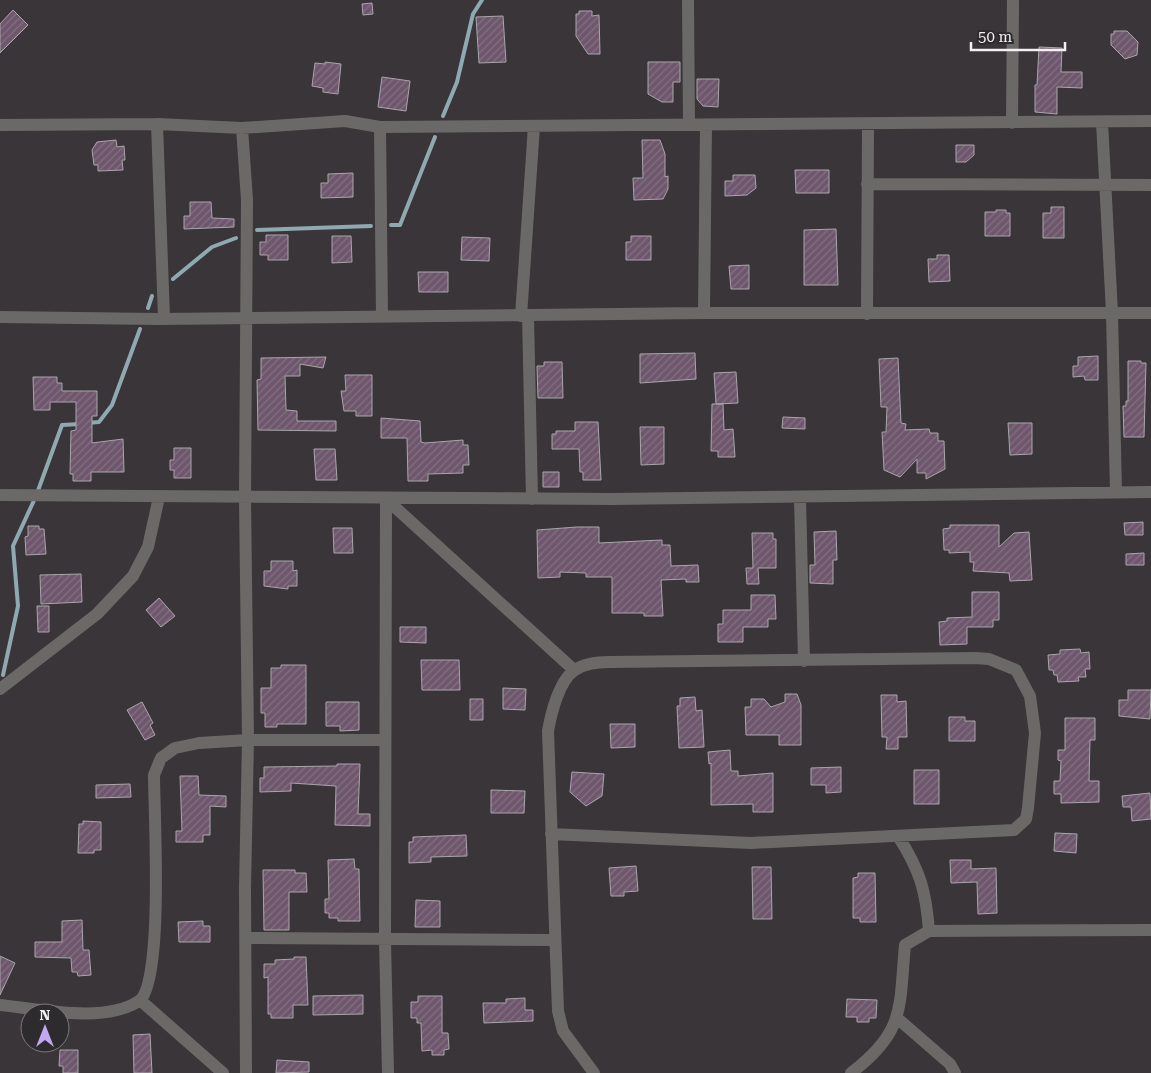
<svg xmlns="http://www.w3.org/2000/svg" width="1151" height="1073" font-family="'Roboto Serif',serif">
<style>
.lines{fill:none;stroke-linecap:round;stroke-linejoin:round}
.stream{stroke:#8ea9b0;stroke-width:4}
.building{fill:url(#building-hatch);stroke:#aaa6aa}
.street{stroke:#6b6967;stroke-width:12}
</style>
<defs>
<pattern id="building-hatch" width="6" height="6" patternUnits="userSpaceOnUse" patternTransform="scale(1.25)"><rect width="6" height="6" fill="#6e576d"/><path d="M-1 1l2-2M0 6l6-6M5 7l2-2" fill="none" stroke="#836f82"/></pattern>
</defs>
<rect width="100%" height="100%" fill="#393538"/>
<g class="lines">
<!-- stream -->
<path class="stream" d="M443,116L457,82L473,14L482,0
M391,225H400L435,137
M257,230L371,226
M173,279L212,247L236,238
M148,308L152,296
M87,423L99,422L112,405L140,329
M3,675L18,606L13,546L36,496L62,425L80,424"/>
</g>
<!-- building -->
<path class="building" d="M372,3L373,14L363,15L362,4Z
M13,10L28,25L0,53V24Z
M579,11H592V16L599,15L600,54H588L576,36V14H579Z
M503,16L506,62L479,63L476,17Z
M1114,31H1127L1138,42L1137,55L1125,59L1111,45V34H1114Z
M1039,47L1062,48L1061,72H1082V88L1057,87V114L1035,112V85H1037Z
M325,62L341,64L338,94L323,92V88L312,86L315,63L325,64Z
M648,62H680V82H673V102H662L648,94Z
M382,77L410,81L406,111L378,107Z
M697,79H719L718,107L703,106L697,99Z
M116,140L117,147L124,146L125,160H122L123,170L98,171V165H94L92,150L97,142Z
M642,140H660L665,154V177L668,176V189L663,199L634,200L633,178H643Z
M956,145H974V155L966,162H956Z
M795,170H829V193H796Z
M353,173V197L321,198V183H328V174Z
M733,175H755L756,188L747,195L725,196V181H733Z
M190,202H211L212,218L234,219V227L184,229V216H190Z
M1051,207H1064V238H1043V213H1051Z
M996,210H1006V213H1010V236H985V212H996Z
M836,229L838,285H804V230Z
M266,235H288V260H268V255H260V242H266Z
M332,236H351L352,262L332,263Z
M631,236H651V260H626V242H631Z
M462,237L490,238L489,261L461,260Z
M937,255H949L950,281L929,282L928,259H937Z
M749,265V289H731L729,266Z
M418,272H448V292H419Z
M695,353L696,379L640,383V354Z
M1098,356V380H1085L1084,376L1073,377V366H1078V357Z
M326,357L323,368L300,364V376H285L286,410L297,411V421H336V431L258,430L257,380L261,379V358Z
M898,358L901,423L906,424L905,430L929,429L930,433H938V441H944L945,469L926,479V473H917V459L900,477L884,470L882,432H886L887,407H881L879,359Z
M1128,361H1141V363H1146L1144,437H1124L1123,406H1126V401H1128Z
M544,362H562L563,398H538L537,366H544Z
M736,372L738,403L716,404L714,373Z
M345,375H372V416H356V411H344L341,391H346Z
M33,377H57V383H62V391H97V416H92V443L123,439L124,472H91V481H73V474H70L71,431L76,430V402H50V410H34Z
M712,404H723L724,430L733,429L735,457H718V451H711Z
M783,417L805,418V429L782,428Z
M381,418L420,421L421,442L425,443L463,440V445H468L469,465H463V473L428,474V481H408L407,438H381Z
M575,422H598L601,480H583V472H580L579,449H552V434H556V431H575Z
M1008,423H1032V454L1010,455Z
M640,427H664V464L641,465Z
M174,448H191V478H174V470H170V460H174Z
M314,449H335L337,480H316Z
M543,472H559V487H543Z
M1143,522V535H1125L1124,523Z
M950,525H999V547L1014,533L1029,532L1032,580L1010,581L1009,573L973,571L974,562H970V552L949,553V550H944L943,529L950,528Z
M28,526H39V529H44L46,554L26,555L25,537L28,536Z
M577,527H599V543L662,540V545H670L671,566L698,565L699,582H686V579L661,580L663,616H644V613H612V577H586V573L560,572V577L538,578L537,530Z
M333,528H352L353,553H334Z
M836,531L837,560H833V584L810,583V565H815L814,532Z
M752,533H773V539H776V568H758L759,584H747L746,568H753Z
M1144,553V565H1126V554Z
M271,561H293V571L297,570V586H288V589L264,586V571H271Z
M81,574L82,602L41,604L40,575Z
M972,592H999V620H993V627H967V644L940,645L939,622L947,621V618L972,617Z
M751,595H775L776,619H768V627H743V642H718V624H723V610H751Z
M159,598L175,616L161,627L146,610Z
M37,606H49V632H38Z
M400,627H426V643L400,642Z
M1080,649L1081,653L1089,652L1090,669H1085L1086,677H1078L1079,681L1058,682L1057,675H1054L1053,670H1049L1048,655L1060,654V650Z
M421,660H459L460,690H422Z
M281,665H306V724H277V727H265V713H261V688H271V668H281Z
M503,688L526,689L525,710L503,709Z
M1128,690H1151L1150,719L1119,716V700H1128Z
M785,694H797L801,705V745H779V735H746L745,707H751V699H764L771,707L785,702Z
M881,695H897V702L906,701L907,737H898V749H886L887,737H882Z
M695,697L696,711L702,710L704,747L679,748L677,706H680V698Z
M470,699H483V720H470Z
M142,702L153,723L150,725L155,735L145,740L127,710Z
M326,702H359V730L340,731V726H326Z
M949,717H965V721H975V741H949Z
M1065,718H1095V740H1090L1089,781H1099V802L1061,803V794H1054V781H1060L1061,761L1058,760V750H1065Z
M610,724H635V747L611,748Z
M730,750L731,771H738V776L773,773V812H753V804L711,805V763L709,764L708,752Z
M337,764H360L358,814H370V826L335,825L336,786L291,783V791L260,792V778H264V767L337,766Z
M841,767V792L826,793V785H811V768Z
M914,770H939V804H914Z
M572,772L604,774L602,796L586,806L570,792Z
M180,776H198L199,795L226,796V807L210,806V835H203V842H176V831H182Z
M130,784L131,797L96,798V785Z
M491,790L525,791L524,813H491Z
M1150,793L1151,819L1132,821L1131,807H1123L1122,796Z
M83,821L101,822V850H94V853H78L79,824H83Z
M1055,833L1077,834L1076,853L1054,851Z
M466,835L467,856L431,857V862L409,863V842H413V837Z
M354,859L355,869H359L360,921H338V918H329V913H325V899H329L328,860Z
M950,860H971V869L996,868L997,913L978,914L977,882L951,883Z
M636,866L638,891L624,892V896H611L609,868Z
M752,867H771L772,919H753Z
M263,870H295V873H306L307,892H289V930H264Z
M858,873H875L876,922H860V918H853V878L858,877Z
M416,900L440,901V927H415Z
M82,920L83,950H89L91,975L78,976L77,972H72L71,958L35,957V942H62V921Z
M203,921V926H210V942H179L178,922Z
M0,956L15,963L0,995Z
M294,957H306L308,1005H293V1018H271V1014H268V977L264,978V964H275V960L294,959Z
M363,995V1014L313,1015V996Z
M418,996H442V1033H448L449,1049L444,1050V1055H432V1050L422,1051L421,1023H417V1018H411V1002H418Z
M525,998V1010H533V1021L484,1023L483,1003H506V999Z
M847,999L877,1000L876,1018H869V1022H857V1017H846Z
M150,1034L152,1073H134L133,1035Z
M60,1050H78V1073H63V1066H59Z
M277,1060L309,1062V1072L276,1073Z"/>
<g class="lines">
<!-- street -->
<path class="street" d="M688,0L689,125
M1102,122L1112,313L1116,492
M1012,123L1013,0
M157,124L164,318
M0,125L157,124L242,128L345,121L380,127L1151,121
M380,127L382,317
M242,128L247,200L245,498L248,740L245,888L246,1073
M867,184L1151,185
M704,313L706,125
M867,314L868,124
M521,316L534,126
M528,316L532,499
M0,317L158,319L704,313H1151
M0,495L612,499L1151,492
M800,498L804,661
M386,499L385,940L388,1073
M386,499L574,670
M0,689L97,614L133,576L148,547L159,497
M551,834L751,843L1014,830L1026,819L1028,808L1035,733L1030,696L1016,670L989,659L975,658L610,662C598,662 585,663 575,670C559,680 551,714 548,731L558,1011L563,1031L594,1073
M898,836C920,870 926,891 929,931
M246,938L553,940
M140,1000L223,1073
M0,1005C40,1009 104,1024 139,1001C164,984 154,810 154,775L161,758L175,748L199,743L248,740H385
M897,1018L950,1064L955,1073
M851,1073C906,1031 899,1008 905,945L929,931L1151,930"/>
</g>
<!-- north arrow -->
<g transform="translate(45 1028)"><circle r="24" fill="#2e2b2e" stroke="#7c7a7c"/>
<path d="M0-4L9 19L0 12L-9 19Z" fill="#c1a8f3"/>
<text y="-8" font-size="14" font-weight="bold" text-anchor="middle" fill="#f2f0f2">N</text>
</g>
<!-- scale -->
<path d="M971 42v8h94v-8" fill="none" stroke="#f2f0f2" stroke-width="2.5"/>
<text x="978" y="42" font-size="15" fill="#f2f0f2" stroke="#2e2b2e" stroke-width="4" paint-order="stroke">50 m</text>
</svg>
